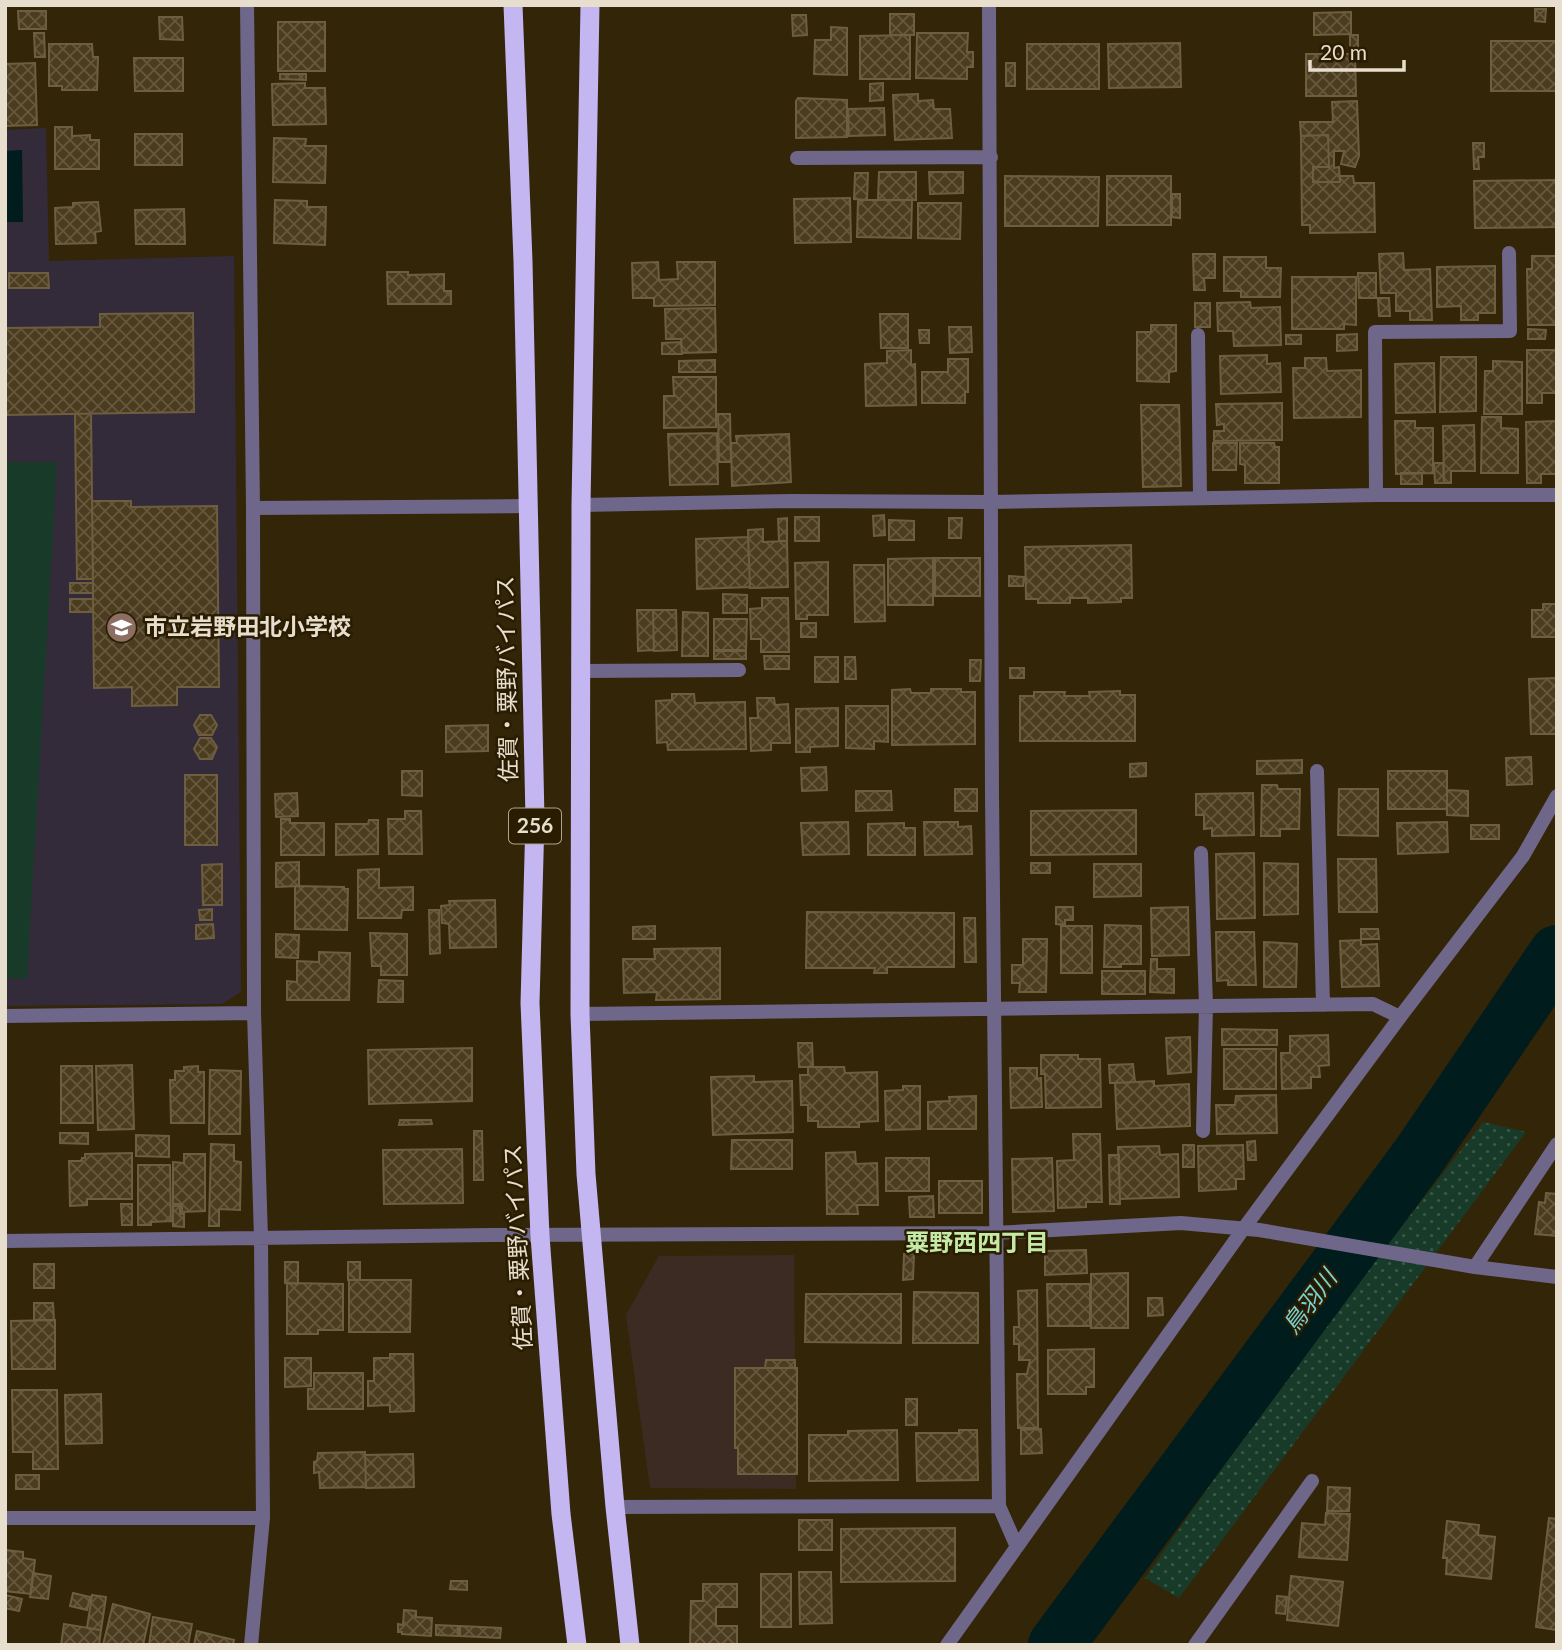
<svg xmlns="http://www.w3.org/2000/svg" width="1562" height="1650" font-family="Lato,'Noto Sans JP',sans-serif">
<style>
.commercial{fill:#3c2b23}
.education{fill:#342b3a}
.grass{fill:url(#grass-dots)}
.green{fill:#183b29}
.water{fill:#011c1d}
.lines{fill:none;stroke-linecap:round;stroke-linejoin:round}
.river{stroke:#011c1d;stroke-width:56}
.building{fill:url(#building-cross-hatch);stroke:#6e5e40;stroke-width:2}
.minor{stroke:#6f6789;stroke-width:14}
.trunk{stroke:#c3b6f1;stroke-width:19}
.labels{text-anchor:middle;stroke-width:5;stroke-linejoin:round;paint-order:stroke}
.shield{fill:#291c00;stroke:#aea490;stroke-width:2}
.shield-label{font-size:21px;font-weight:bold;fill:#e7decd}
.poi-label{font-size:23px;font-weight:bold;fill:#e7decd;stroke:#291c00;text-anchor:start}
.street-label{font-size:23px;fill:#e7decd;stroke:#291c00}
.neighbourhood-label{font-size:24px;font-weight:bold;fill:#c4eaa5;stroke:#291c00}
.water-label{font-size:24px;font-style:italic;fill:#78d2d3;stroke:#291c00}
</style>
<defs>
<pattern id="grass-dots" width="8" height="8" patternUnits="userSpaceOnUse" patternTransform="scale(1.75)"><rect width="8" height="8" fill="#183b29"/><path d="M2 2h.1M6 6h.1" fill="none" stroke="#3a5747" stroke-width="1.8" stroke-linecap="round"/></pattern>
<pattern id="building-cross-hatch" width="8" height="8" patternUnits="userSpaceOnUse" patternTransform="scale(1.75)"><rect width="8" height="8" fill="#4b3c1f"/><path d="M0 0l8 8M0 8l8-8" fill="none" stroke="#65583e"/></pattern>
</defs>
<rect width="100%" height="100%" fill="#332508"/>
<!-- commercial -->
<path class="commercial" d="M794,1255L796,1489L650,1488L626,1315L659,1256Z"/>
<!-- education -->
<path class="education" d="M46,128L49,261L234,256L241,992L222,1004L5,1006V130Z"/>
<!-- grass -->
<path class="grass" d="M1483,1122L1526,1132L1179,1598L1145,1578L1296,1362Z"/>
<!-- green -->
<path class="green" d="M5,462H57L27,979L5,978Z"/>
<!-- water -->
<path class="water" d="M22,150L23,222H5V151Z"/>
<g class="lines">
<!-- river -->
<path class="river" d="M1056,1645L1419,1156L1557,953"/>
</g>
<!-- building -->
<path class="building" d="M1535,9H1546L1545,22L1535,21Z
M18,11H46V29H19Z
M1351,12V34L1314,35V13Z
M890,14H914V35H890Z
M792,15H806L807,35L793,36Z
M159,17H182L183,40L160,39Z
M278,22H325V71H278Z
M831,27L847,28V75L814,74L815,40H831Z
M34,33H44L45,57H35Z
M917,33H968L967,52H973V67H967V79L916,78Z
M910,35V79H860V36Z
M1350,35H1358V54H1350Z
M1491,41H1557V91H1491Z
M1180,43L1181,87L1109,88L1108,44Z
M49,44H92L93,57H98L97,90H62V86H49Z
M1027,44H1099V89H1027Z
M1306,54H1355L1356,96H1306Z
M134,58H183V91H135Z
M35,63L37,125L5,126V64Z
M1006,63H1015V86H1006Z
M280,74H306V80L280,79Z
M305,83V88H325L326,124L273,125L272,84Z
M883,83V100L870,101V84Z
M918,94V101L933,100L934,109H950L952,138L895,140L893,95Z
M798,98L847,100V137L796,138V101Z
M1357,101L1359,156L1355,167L1341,164L1344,151H1334V168L1339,167L1340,182H1313V167H1329L1328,135L1301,136L1300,122H1333L1332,102Z
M884,108L885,135L849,136L848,109Z
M55,127H72V136L90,135V140H99V169H55Z
M135,134H182V165H135Z
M1328,135L1329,167H1313V182H1340V176H1353L1354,183H1374L1375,232L1310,233V225H1302L1301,136Z
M274,138L306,139L305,146H326L325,183L273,182Z
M1473,143H1484V157H1478L1479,169H1474Z
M879,172H916V200H878Z
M929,172H963V193L930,194Z
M855,173H868L867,200L854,199Z
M1005,176L1099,177L1098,226H1005Z
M1107,176H1171V225H1107Z
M1557,180V227L1475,228L1474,181Z
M1172,194H1180V218L1172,217Z
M850,198L851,242L795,243L794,199Z
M275,200L307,201V207H326L325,245L274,243Z
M858,200H912L911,238L857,237Z
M98,202L101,231L95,232L96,243L56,244L55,208L73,207V203Z
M918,203H961L960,239L918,238Z
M184,209L185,244H136L135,210Z
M1403,253L1404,270L1430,269L1432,320H1410V311H1396V293H1381L1379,254Z
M1193,254H1215V278H1204L1205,290H1194Z
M1532,256H1557V325H1528L1527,269H1532Z
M1224,257H1266V268H1281L1280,297H1241V291H1224Z
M658,262L659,280L678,279L677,262H715V305L654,306V298H633L632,263Z
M1495,266V313H1478V320H1461V306L1437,307V267Z
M387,272H408V275L444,274V291H451V304H388Z
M9,273H48L49,288H9Z
M1358,273H1376V298H1359Z
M1292,277H1356V325L1344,324V329H1292Z
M1378,298H1389L1390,316H1379Z
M1250,302L1251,308L1280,307L1281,345L1234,346L1233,331H1218L1217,303Z
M1195,303H1210V327H1195Z
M715,308L716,352L682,353L681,339H666L665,309Z
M193,313L194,412L5,415V328L100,327V314Z
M880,314H908V348H881Z
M1151,325H1176V371L1169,372V382L1137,381V332H1151Z
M949,327H971L972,352L950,353Z
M1528,329L1546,330L1545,339H1528Z
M919,330H929V343H920Z
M1357,334V350L1337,351V335Z
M1286,335H1301V344H1286Z
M681,342L682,354H662V343Z
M911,350V365L915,364L916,405L866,406L865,364L887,363V351Z
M1527,350H1557V393H1542V403H1527Z
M1267,355V364L1280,363L1281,392L1221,394L1220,356Z
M1441,357H1476V411L1440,412Z
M1305,358H1326L1327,371L1361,370V417L1294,418L1293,368H1305Z
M948,359H968V392H965V403H922V372H948Z
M715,360V372H679V361Z
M1493,361L1522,362V414H1484L1485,371H1493Z
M1434,363L1435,412L1396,413L1395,364Z
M673,377H716V427L664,428V396H674Z
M1282,403V440L1214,441V431H1224V424L1217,425L1216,404Z
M1141,405H1179L1181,486L1143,487Z
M75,414H91L93,579H77Z
M718,414H730L731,462H719Z
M1482,417H1501V428L1518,429V473H1481Z
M1395,421H1415V428H1433V473L1396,474Z
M1557,421V474H1541V483H1527L1526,422Z
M1474,425L1475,471H1451V483H1444L1443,426Z
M717,433L718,484L670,485L668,434Z
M789,434L791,482L732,486L731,443H737L736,436Z
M1213,443H1237L1236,470H1213Z
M1240,443H1274L1275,447H1279V483H1245V465L1240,464Z
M1434,463H1443L1444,483H1435Z
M1401,473H1422V484H1401Z
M92,501H131V507L217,506L219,687H177V705L132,706V687L94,688Z
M884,515L885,535L874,536L873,516Z
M795,517H819V541H795Z
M787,518V541H779L778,519Z
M949,518H962L961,538H949Z
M889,520L914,521V540H889Z
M763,529V542L787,541L788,587L750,588L748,530Z
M748,537L750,587L697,589L696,539Z
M1131,545L1132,598H1121V602L1088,603V598H1070V603H1038V599H1026L1025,547Z
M933,558V605H888V559Z
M935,558H980V596H935Z
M828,562V615H807V619H796L795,563Z
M854,565H884L885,621L855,622Z
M1009,576L1024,577L1023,586H1009Z
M70,583H93V593H70Z
M723,594L747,595V613H723Z
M762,598H788L789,652H761V639H751L750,609L762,608Z
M70,599H93V612H70Z
M1543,604H1557V637H1532V610H1543Z
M637,610H653L654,650L638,651Z
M653,610H676L677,650L654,651Z
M683,612L708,613V656H682Z
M714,619H747L746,650H714Z
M801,623H816V637H801Z
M714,651H746V659H714Z
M764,656H789V669H765Z
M815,657H838V682H815Z
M845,657H855L856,679H845Z
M970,660H981L980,681H970Z
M1010,668H1024V678H1010Z
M1557,678V734H1531L1529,679Z
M910,689L911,693H931V689H961V692H975V744L892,745V690Z
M1120,691V695H1135V741H1020V696H1034V692H1065L1064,696H1090L1089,692Z
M672,694H694L695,703L745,702L746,749L668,750L667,742L657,743L656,701L672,700Z
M757,698H774L775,705L788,704L790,743H771V750L751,751L750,718H758Z
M846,706H888V742L874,741V749L846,748Z
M838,708V746L810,747V752H796V709Z
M200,715H211L217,725L212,735H199L194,725Z
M488,725V751L446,752V726Z
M200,738H211L217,747L212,759H200L194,749Z
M1531,757L1532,784L1507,785L1506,758Z
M1302,760V773L1257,774V761Z
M1146,763V776L1130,777V764Z
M826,767L827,790L802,791L801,768Z
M402,771H422V796L402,795Z
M1388,771H1447V809H1388Z
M185,775H217V845H185Z
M1262,785H1277L1278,789H1300L1299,829H1280V836H1261Z
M955,789H977V811H955Z
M1339,789H1378V836L1338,835Z
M1447,790L1468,791V816L1447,815Z
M856,791H891L892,810L856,811Z
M297,793L298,816L276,817L275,794Z
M1253,793L1254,835L1212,836V828L1204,829V815H1196V794Z
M1136,810V854L1031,855V811Z
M405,811H421L422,854H389L388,819H405Z
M281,819H290V823H324V855H281Z
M369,820H378V854L336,855V824H368Z
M848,822L849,854L803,855L801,823Z
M924,822H958V827L971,826L972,854L925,855Z
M1447,822L1448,852L1398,854L1397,823Z
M904,823V828H915V855H868V824Z
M1471,825H1499V839H1471Z
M1254,853L1255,918L1217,919L1216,854Z
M1338,859H1376L1377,912H1339Z
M299,862V886L276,887V863Z
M1031,863H1050V873H1031Z
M1264,863L1298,864V914L1264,915Z
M222,864V905H203L202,865Z
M1094,864H1141V896L1094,897Z
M379,869V888L413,887V910H402L401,918H358V870Z
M295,886L344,887V889H348L347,930L295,929Z
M495,900L496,947L450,948L449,924L442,923L441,906L450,905L449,901Z
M1056,907H1073V920H1065V925L1056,924Z
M1188,907L1189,955L1152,956L1151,908Z
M212,909V920H200L199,910Z
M429,910H439L440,953L430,954Z
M807,912L954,913V967H887V973H874L875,968H806Z
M964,918H975L976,962H965Z
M213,924L214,938L196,939V925Z
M1105,925L1141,926V964H1121V967H1104Z
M655,926V939H633V927Z
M1061,926H1092V973H1061Z
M1361,929H1378L1379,939H1361Z
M1216,932H1254L1256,985H1228V980L1217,981Z
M370,933L407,934V975H381V966H372Z
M276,934L299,935L298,958L276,957Z
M1023,939H1047L1046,992H1019L1020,983H1012V965H1023Z
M1361,940V945L1377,944L1379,986L1342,987L1340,941Z
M1264,942L1297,944L1296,987H1264Z
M720,948V999L656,1000L657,992L624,993L623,959H655L654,949Z
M319,952L350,953L349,1000H287V981L297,982V961L319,962Z
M1151,959H1157V969H1174V993L1150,992Z
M1102,971H1145V994H1102Z
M379,980L403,981V1002H378Z
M1222,1029L1277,1030V1045H1222Z
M1328,1035L1329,1065L1319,1066L1320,1077H1311V1088L1282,1089L1281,1053H1290V1036Z
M1190,1037L1191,1072L1168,1074L1166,1038Z
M798,1043H812L813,1067H799Z
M472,1048V1101L369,1104L368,1050Z
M1224,1049H1276V1089H1224Z
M1041,1055H1078V1059H1100L1101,1107L1046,1108L1045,1074H1041Z
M1133,1064L1135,1082L1110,1083L1109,1065Z
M132,1065L134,1129L98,1130L96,1066Z
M61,1066H92L93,1123H61Z
M198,1066V1072H204V1123H171L170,1080H175V1071H184V1067Z
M808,1067H844L845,1073L877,1072L878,1121L859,1122V1127H818V1121H808V1105H801L800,1075H808Z
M1010,1068H1037V1079L1041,1078L1042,1107L1011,1108Z
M210,1070L241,1071L240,1134H209Z
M754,1076V1082L792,1081L793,1132L713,1135L711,1077Z
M1154,1081V1086L1189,1084L1190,1126L1117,1129L1115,1083Z
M903,1086H920V1129L886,1130L885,1091L903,1090Z
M1276,1095L1277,1133L1217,1134L1216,1105H1235L1236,1096Z
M976,1096V1129H928V1102L950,1101L949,1097Z
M400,1120H431L432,1124L399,1125Z
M474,1131H482L483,1180H474Z
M60,1133H88V1144L60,1143Z
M1073,1134H1100L1102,1202H1086V1207L1058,1208L1057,1161L1074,1160Z
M136,1135L169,1136V1157L136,1156Z
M732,1140H792V1169H731Z
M1255,1141L1256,1160H1248L1247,1142Z
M211,1144L234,1145V1161L241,1162L240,1210L219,1209V1226H209Z
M1183,1145H1194V1167H1183Z
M1243,1145L1244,1179H1236V1189L1199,1191L1198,1146Z
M1159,1146L1160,1155L1178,1154L1179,1197L1120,1199L1118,1147Z
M462,1149L463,1203L384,1204L383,1150Z
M855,1152L856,1164L877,1163L878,1205H857L858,1214H827L826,1153Z
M132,1153V1199H87V1205L70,1206L69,1161H81L82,1158H85V1154Z
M184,1154H205V1211L182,1212V1204H173V1162L184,1163Z
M1109,1155H1119L1120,1204H1110Z
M886,1158H929V1191H886Z
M1052,1158L1054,1211L1013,1212L1012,1159Z
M138,1165H170L171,1221L151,1222V1225H138Z
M939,1181H982V1213H939Z
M1546,1193L1557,1194V1236L1535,1234L1539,1202L1545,1203Z
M933,1196L934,1217H910L909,1197Z
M121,1204H132V1225H122Z
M173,1206H180V1214H184V1227L173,1226Z
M1086,1250L1087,1273L1045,1275V1251Z
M904,1254H914L913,1279L903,1280Z
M285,1262H298V1284L285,1283Z
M348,1262H360V1280H348Z
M34,1264H54V1288H34Z
M1128,1273V1328H1091V1274Z
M349,1280H411L410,1332H349Z
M287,1283L343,1284V1330H318V1334H287Z
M1047,1284H1090V1326H1048Z
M1037,1290L1038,1428H1018L1017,1374H1027L1030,1360H1019V1344H1014V1327H1019L1018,1291Z
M914,1292L978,1293V1343H913Z
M806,1294H901V1343L805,1342Z
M1148,1298H1162L1163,1315L1148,1316Z
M34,1303H53L54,1320H34Z
M55,1320V1369H12L11,1321Z
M1094,1349V1387H1086V1394H1048V1350Z
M390,1354H413L414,1411L390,1412V1405L368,1406V1381H374V1358H390Z
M285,1358H311V1386L285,1387Z
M766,1360H795V1368H765Z
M735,1368H797V1474H738V1448H735Z
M314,1373H363V1409H308V1389H314Z
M12,1390H57L58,1469H33V1452H13Z
M101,1394L102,1443L66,1444L65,1395Z
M906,1399H917V1425H906Z
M1041,1429L1042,1453L1021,1454V1430Z
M897,1430L898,1480L809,1481V1435H848V1431Z
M959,1430H977L978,1480L917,1481L916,1433H959Z
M365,1452L366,1487L320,1488L319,1472L314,1473V1462L317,1461L318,1453Z
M413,1454L414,1487L366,1488L365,1455Z
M16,1475H39V1489H16Z
M1328,1487L1350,1488L1349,1511H1327Z
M1326,1513L1350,1514L1347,1560L1299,1557L1302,1523L1325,1525Z
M1549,1518L1557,1519V1630L1536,1627Z
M799,1520H832V1550H799Z
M1447,1521L1479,1525L1478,1535L1495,1537L1491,1579L1446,1574L1447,1558H1443Z
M955,1528V1581L841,1582V1529Z
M5,1550L23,1552V1558L35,1560L31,1594L5,1591Z
M799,1572H831L832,1623L800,1624Z
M33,1573L51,1576L48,1599L30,1597Z
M761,1574H791V1627H761Z
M1291,1576L1343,1582L1338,1626L1287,1620Z
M451,1581H467V1590L450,1589Z
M703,1584H737V1607H716V1626H737V1645H690L691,1601H703Z
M73,1593L90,1597L87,1610L70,1606Z
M5,1595L22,1599L19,1611L5,1608Z
M92,1595L106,1597L101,1630L87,1628Z
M1277,1596L1287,1597L1285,1614L1276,1613Z
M113,1604L150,1614L143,1645H103Z
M404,1610L416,1611V1617L432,1618L431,1636L402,1634V1632H398V1624L403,1625Z
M153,1617L192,1624L188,1645H149Z
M64,1624L101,1630L99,1645H61Z
M436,1625L458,1626V1636L436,1635Z
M460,1626L501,1628L500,1638L460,1636Z
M197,1631L234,1640L233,1645H194Z"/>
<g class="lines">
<!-- minor -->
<path class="minor" d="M247,5L253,508L254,1013L261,1238L263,1518L251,1645
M797,158L991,157
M1198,335L1200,498
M1376,495L1375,332L1510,331L1509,253
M581,505L792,501L991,502L1376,495H1557
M253,508L528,506
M580,671L739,670
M1317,771L1323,1005
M1201,853L1206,1006L1203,1131
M580,1014L1373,1004L1400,1017
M5,1016L254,1013
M5,1241L492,1235L995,1233L1181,1223L1259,1230L1475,1267L1557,1277
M1475,1267L1557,1144
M999,1506L1017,1547
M615,1507L999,1506L992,794L989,5
M5,1518H263
M947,1645L1244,1228L1400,1017L1523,856L1557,796
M1195,1645L1312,1481"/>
<!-- trunk -->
<path class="trunk" d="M513,5L523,261L535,819L530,1003L540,1236L561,1514L577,1645
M590,5L581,505L580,1014L586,1174L615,1507L630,1645"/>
</g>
<!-- icons -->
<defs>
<symbol id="school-disc" viewBox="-11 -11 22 22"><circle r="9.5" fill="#8d6e63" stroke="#291c00"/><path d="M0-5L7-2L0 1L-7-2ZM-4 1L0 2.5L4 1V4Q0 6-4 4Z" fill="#fff"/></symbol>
</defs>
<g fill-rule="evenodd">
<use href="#school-disc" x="104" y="610" width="35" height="35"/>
</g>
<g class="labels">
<!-- shield labels -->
<rect class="shield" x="509" y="808.5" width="52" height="35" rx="5"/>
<g class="shield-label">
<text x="535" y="833">256</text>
</g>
<!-- poi labels -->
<g class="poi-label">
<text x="144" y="635">市立岩野田北小学校</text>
</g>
<!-- street labels -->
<g class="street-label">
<text transform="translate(507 679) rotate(-91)" y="8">佐賀・粟野バイパス</text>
<text transform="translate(518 1247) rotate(-93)" y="8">佐賀・粟野バイパス</text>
</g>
<!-- neighbourhood labels -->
<g class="neighbourhood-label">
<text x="977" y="1251">粟野西四丁目</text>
</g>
<!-- water labels -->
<g class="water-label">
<text transform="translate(1310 1302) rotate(-53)" y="8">鳥羽川</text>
</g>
</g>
<!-- border -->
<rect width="1562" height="1650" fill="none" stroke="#e7decd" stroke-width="14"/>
<!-- scale -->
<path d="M1310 60v10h94v-10" fill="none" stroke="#e7decd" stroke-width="3.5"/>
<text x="1320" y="60" font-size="21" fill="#e7decd" stroke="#291c00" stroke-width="5" paint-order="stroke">20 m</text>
</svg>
